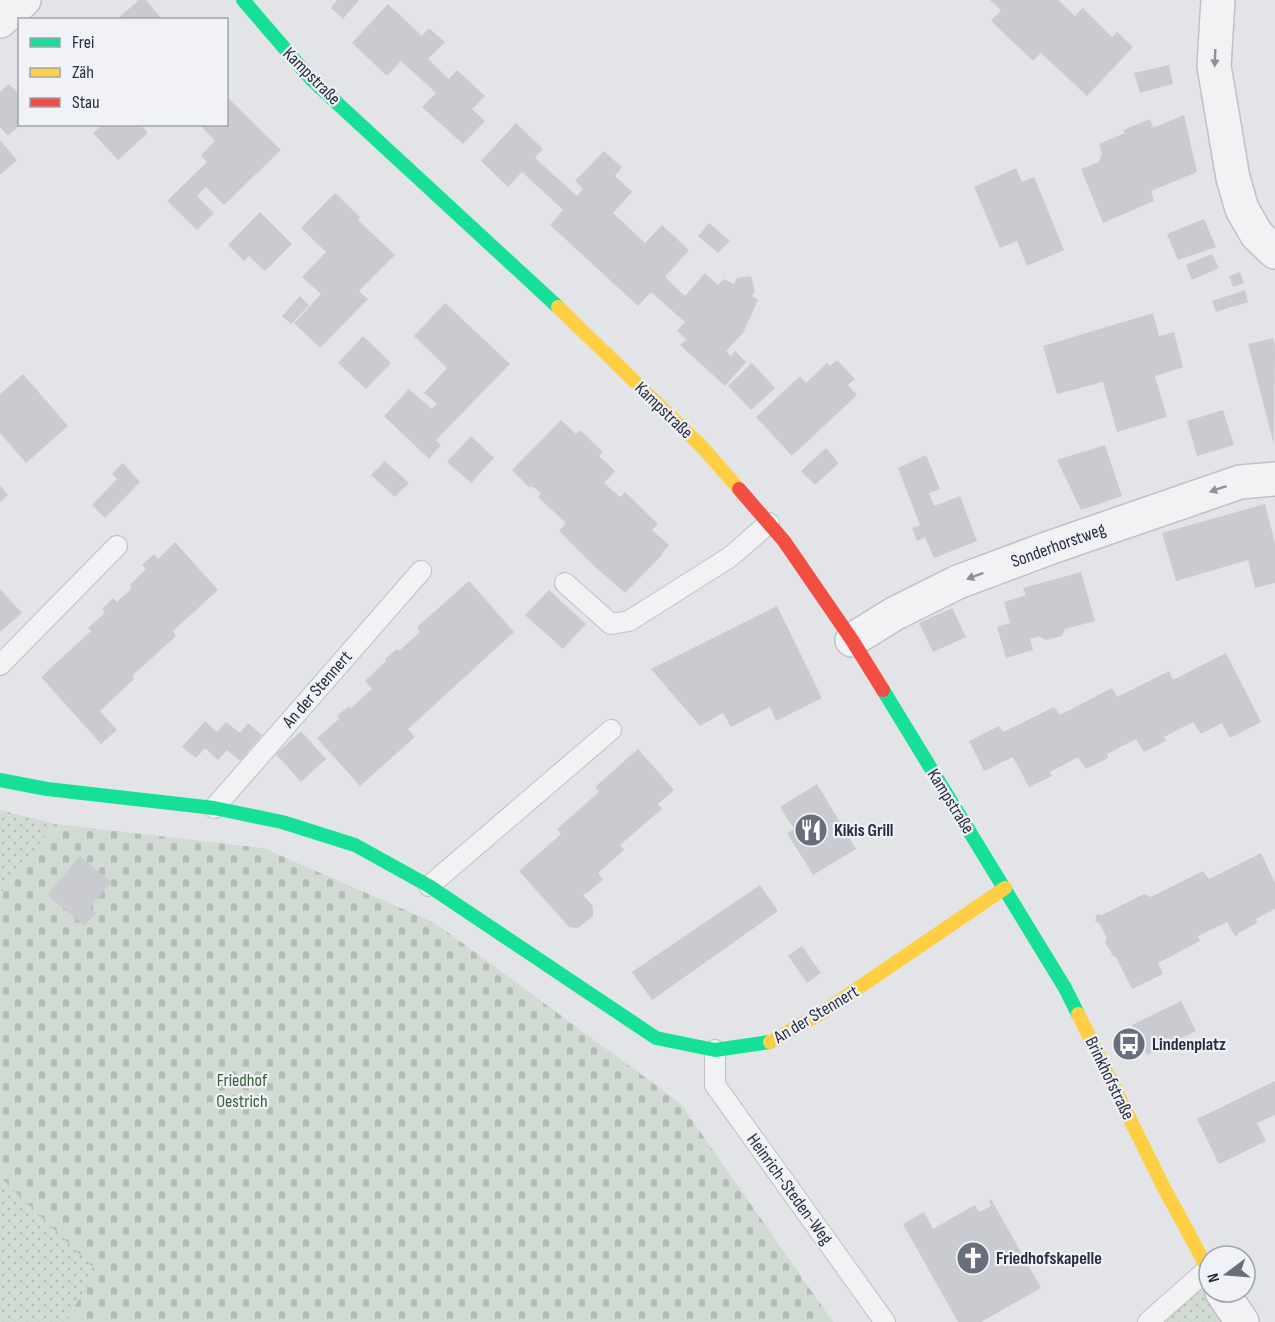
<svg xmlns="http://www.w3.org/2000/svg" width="1275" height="1322" font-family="'Sofia Sans Condensed',sans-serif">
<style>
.grass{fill:url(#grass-dots)}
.cemetery{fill:url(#cemetery-stones)}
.building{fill:#c9cbd0}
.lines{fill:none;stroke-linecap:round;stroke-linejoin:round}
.lane-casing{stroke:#bfc1c6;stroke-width:22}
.street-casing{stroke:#bfc1c6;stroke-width:36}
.lane{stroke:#f2f2f4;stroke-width:20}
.street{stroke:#f2f2f4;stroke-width:33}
.fast{stroke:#16e098;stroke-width:14}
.slow{stroke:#ffcf43;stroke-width:14}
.jam{stroke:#f24e42;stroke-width:14}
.oneway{fill:#8d909b}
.labels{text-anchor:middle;stroke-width:4.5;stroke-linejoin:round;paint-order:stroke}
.street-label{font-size:18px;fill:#282e42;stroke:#f0f2f7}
.poi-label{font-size:18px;font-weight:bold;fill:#282e42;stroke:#f0f2f7;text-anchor:start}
.park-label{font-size:18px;fill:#385e35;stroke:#f0f2f7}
</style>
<defs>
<pattern id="grass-dots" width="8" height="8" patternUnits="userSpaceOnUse" patternTransform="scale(1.5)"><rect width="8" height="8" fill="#d1dbd3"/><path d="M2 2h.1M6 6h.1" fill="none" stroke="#b3bcb6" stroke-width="1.8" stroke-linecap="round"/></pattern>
<pattern id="cemetery-stones" width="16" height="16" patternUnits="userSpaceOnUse" patternTransform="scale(1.5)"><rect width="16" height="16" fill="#d1dbd3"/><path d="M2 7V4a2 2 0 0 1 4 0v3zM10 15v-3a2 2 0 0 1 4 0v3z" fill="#b3bcb6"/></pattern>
</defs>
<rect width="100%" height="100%" fill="#e2e4e8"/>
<!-- grass -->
<path class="grass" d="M0,810L55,824L0,895Z
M0,1177L98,1271L65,1322H0Z
M1207,1275L1237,1322H1153Z"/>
<!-- cemetery -->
<path class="cemetery" d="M55,824L263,848L435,923L680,1103L833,1322H65L97,1271L0,1177V895Z"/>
<!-- building -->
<path class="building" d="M139,0H146L163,20H116Z
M337,0H359L343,19L331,8Z
M990,0H1058L1075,16L1083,8L1112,37L1117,32L1133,47L1087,96L1041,53L1033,61L991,21L1001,10Z
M388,4L422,36L429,28L445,42L428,59L449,79L457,70L485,96L472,109L485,121L463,144L422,107L436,93L401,61L387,76L352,43Z
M1169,65L1173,84L1140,93L1134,73Z
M9,84L20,95V124H21L8,136L0,127V92Z
M226,96L281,150L224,205L206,187L197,196L214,213L197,230L167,201L207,162L201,155L215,141L199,124H226Z
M1184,115L1197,172L1151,191L1154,201L1103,223L1081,169L1099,162L1102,153L1099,144L1125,133L1123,130L1150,119L1153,128Z
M516,123L543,149L535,158L577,196L583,189L575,181L604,151L622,167L615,176L632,192L613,213L645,243L662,225L689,250L665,277L685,296L705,273L718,285L724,279L734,284L737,278L751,276L755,291L752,296L758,300L743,333L726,351L731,356L735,351L746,362L725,386L680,345L686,339L677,331L685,322L651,292L638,306L550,225L563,210L522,172L508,187L481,161Z
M103,124H140L148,133L118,160L93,133Z
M0,140L17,160L0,175Z
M1016,168L1022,182L1034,177L1064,250L1027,266L1017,241L1000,248L974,187Z
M335,193L360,217L358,220L395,255L359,291L368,299L320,348L294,323L321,294L302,277L326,252L301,228Z
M260,212L292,244L265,271L249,256L244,261L228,245Z
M1204,219L1216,247L1178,260L1167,234Z
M709,223L730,241L718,253L698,236Z
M1212,254L1219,268L1192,280L1186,265Z
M1240,272L1244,283L1233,287L1229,276Z
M1245,290L1248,302L1216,312L1212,301Z
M300,296L309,305L291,324L282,316Z
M445,303L510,364L436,440L441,445L429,459L384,416L409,389L432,409L437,404L424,393L447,368L414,336Z
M1153,313L1159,336L1174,332L1183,367L1155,376L1167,417L1117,432L1103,382L1057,394L1043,346Z
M363,336L391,363L366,389L338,363Z
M1273,338L1275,344L1274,445L1248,344Z
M837,360L855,379L848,385L857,395L792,456L756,417L800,376L806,383L827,363L830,366Z
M752,363L775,388L751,410L728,386Z
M23,374L68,426L26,463L0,433V394Z
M1223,410L1234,445L1197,456L1187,421Z
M561,420L576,434L580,430L603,452L599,456L615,471L604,483L620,497L625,492L658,524L652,530L669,545L662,553L663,554L625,593L592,564L559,531L566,523L538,497L541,493L532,486L530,488L512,470Z
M471,436L494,458L471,483L447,462Z
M1105,445L1122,496L1081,510L1057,460Z
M826,448L839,463L815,485L801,471Z
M926,455L940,489L929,493L934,506L960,496L977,541L934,558L925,537L917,541L912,528L920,525L898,468Z
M385,461L409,483L395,497L371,475Z
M123,463L140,482L105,518L92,505L117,479L112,474Z
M0,485L8,495L0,502Z
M1265,504L1275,543V583L1255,588L1248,560L1176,581L1162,533Z
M175,542L218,590L173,631L176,636L132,676L134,679L100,711L117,730L101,744L41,677L91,631L88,628L105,613L102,609L113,598L117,602L132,588L130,585L146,569L142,565L154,554L158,559Z
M1081,572L1095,621L1065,629L1062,636L1046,640L1039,636L1030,639L1033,650L1006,658L997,627L1010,623L1004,602L1026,595L1023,588Z
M469,581L514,632L408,729L415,737L360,786L317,738L339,719L337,716L349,706L351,708L372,689L365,681L386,661L385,659L397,649L399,651L420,632L417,627Z
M0,589L22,613L0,632Z
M549,590L586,624L563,649L525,615Z
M777,606L822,698L776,721L770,707L731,727L723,713L700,726L651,669Z
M952,608L966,637L933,652L919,623Z
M1226,653L1261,722L1230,738L1222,723L1201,734L1193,722L1164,737L1166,741L1144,752L1136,739L1107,754L1108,758L1086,769L1078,757L1050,772L1052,776L1029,787L1013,757L984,771L969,741L999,726L1003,732L1054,707L1060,715L1112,688L1117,697L1169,671L1173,679H1175Z
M205,721L217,732L226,722L240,733L248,723L262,735L240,761L227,750L218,760L205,748L196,758L182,747Z
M301,731L326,759L301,782L276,754Z
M638,749L674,790L658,804L662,809L620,845L624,850L598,873L603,880L586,894L585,893L583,895L593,906V916L578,928L569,927L519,871L561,834L557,829L599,792L595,787Z
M817,784L856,849L813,875L787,833L794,829L780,807Z
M1261,853L1275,883V909L1256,919L1257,923L1237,934L1238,936L1234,935L1227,922L1198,936L1200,941L1158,963L1163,974L1132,989L1116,957L1113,956L1105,942L1107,938L1099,923L1095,921L1097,914L1102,915L1144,894L1151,897L1203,871L1209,879Z
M80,856L111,882L90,908L96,913L85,926L47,895Z
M760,885L778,911L652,1000L632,972Z
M802,946L821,973L807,983L788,956Z
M1181,1001L1196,1031L1147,1055L1132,1025Z
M1275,1081V1115L1257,1123L1266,1141L1219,1164L1197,1119Z
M991,1199L1041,1288L981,1322H958L903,1224L924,1212L933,1229L975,1205L979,1212L991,1206L989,1201Z"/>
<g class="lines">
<defs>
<path id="lane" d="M565,583L611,624L629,621L730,557L769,523
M0,665L117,546
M214,808L421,571
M429,886L611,730
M715,1050V1085L885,1322
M1148,1322L1208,1269"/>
<path id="street" d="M1218,0L1214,66L1233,178L1242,209L1257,235L1275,252
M0,21L24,0
M852,640L894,614L958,582L1049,548L1240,482L1275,479
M1222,1292L1242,1322"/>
</defs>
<!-- lane casing -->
<use href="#lane" class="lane-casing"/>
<!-- street casing -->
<use href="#street" class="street-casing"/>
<!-- lane -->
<use href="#lane" class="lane"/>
<!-- street -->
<use href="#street" class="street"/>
<!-- fast -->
<path class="fast" d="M243,0L311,79L558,307
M883,690L1065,988L1078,1014
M0,780L47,789L214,808L282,822L355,845L429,886L656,1038L715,1050L770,1042"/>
<!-- slow -->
<path class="slow" d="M558,307L703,448L739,489
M1078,1014L1164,1188L1209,1271
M770,1042L820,1014L1005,888"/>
<!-- jam -->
<path class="jam" d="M739,489L784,541L852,640L883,690"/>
</g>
<!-- one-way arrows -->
<defs><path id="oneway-solid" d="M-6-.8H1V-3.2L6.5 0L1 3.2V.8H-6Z" transform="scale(1.5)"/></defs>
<g class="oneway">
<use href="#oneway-solid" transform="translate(1215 58) rotate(92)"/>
<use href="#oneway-solid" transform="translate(1218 489) rotate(161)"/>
<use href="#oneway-solid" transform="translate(975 576) rotate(159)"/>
</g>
<!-- icons -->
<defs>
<symbol id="restaurant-disc" viewBox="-11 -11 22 22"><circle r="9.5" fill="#696e7c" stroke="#f0f2f7"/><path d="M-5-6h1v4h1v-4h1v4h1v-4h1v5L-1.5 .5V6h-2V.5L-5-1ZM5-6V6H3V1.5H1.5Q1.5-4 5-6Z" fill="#fff"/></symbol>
<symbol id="bus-disc" viewBox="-11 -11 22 22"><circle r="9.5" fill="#696e7c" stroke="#f0f2f7"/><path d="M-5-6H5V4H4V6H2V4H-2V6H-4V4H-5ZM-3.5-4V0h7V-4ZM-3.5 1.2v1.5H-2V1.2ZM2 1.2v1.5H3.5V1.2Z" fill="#fff"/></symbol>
<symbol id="church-disc" viewBox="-11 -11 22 22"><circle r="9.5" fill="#696e7c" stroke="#f0f2f7"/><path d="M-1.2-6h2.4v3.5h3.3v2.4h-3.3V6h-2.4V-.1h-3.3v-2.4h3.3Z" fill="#fff"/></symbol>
</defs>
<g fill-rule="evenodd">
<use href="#restaurant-disc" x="792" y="811" width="38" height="38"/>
<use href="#bus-disc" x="1110" y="1025" width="38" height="38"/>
<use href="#church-disc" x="954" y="1239" width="38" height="38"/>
</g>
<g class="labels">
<!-- street labels -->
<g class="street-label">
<text transform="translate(312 76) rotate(45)" y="6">Kampstraße</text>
<text transform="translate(664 410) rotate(44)" y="6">Kampstraße</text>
<text transform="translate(1058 545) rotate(-20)" y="6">Sonderhorstweg</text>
<text transform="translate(317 689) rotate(-49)" y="6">An der Stennert</text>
<text transform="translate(951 801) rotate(58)" y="6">Kampstraße</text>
<text transform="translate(816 1014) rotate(-31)" y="6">An der Stennert</text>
<text transform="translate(1110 1078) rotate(64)" y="6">Brinkhofstraße</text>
<text transform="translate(790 1189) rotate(54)" y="6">Heinrich-Steden-Weg</text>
</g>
<!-- poi labels -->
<g class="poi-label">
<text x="834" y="836">Kikis Grill</text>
<text x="1152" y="1050">Lindenplatz</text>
<text x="996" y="1264">Friedhofskapelle</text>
</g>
<!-- park labels -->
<g class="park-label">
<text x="242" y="1086">Friedhof<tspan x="242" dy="21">Oestrich</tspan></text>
</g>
</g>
<!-- legend -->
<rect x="18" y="18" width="210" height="108" fill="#f0f2f7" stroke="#a0a4af" stroke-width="1.5"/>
<rect x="30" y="38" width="30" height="9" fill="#16e098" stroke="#a0a4af" stroke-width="1.5"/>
<text x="72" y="48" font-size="18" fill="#282e42">Frei</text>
<rect x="30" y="68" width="30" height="9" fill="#ffcf43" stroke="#a0a4af" stroke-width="1.5"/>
<text x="72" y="78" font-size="18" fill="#282e42">Zäh</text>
<rect x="30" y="98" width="30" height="9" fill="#f24e42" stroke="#a0a4af" stroke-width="1.5"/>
<text x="72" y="108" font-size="18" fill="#282e42">Stau</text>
<!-- north arrow -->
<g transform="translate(1227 1274) rotate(254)"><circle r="28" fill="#f0f2f7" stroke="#a0a4af" stroke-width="1.5"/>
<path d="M0-4.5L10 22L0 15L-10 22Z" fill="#696e7c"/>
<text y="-9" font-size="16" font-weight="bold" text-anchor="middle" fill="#282e42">N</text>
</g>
</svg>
